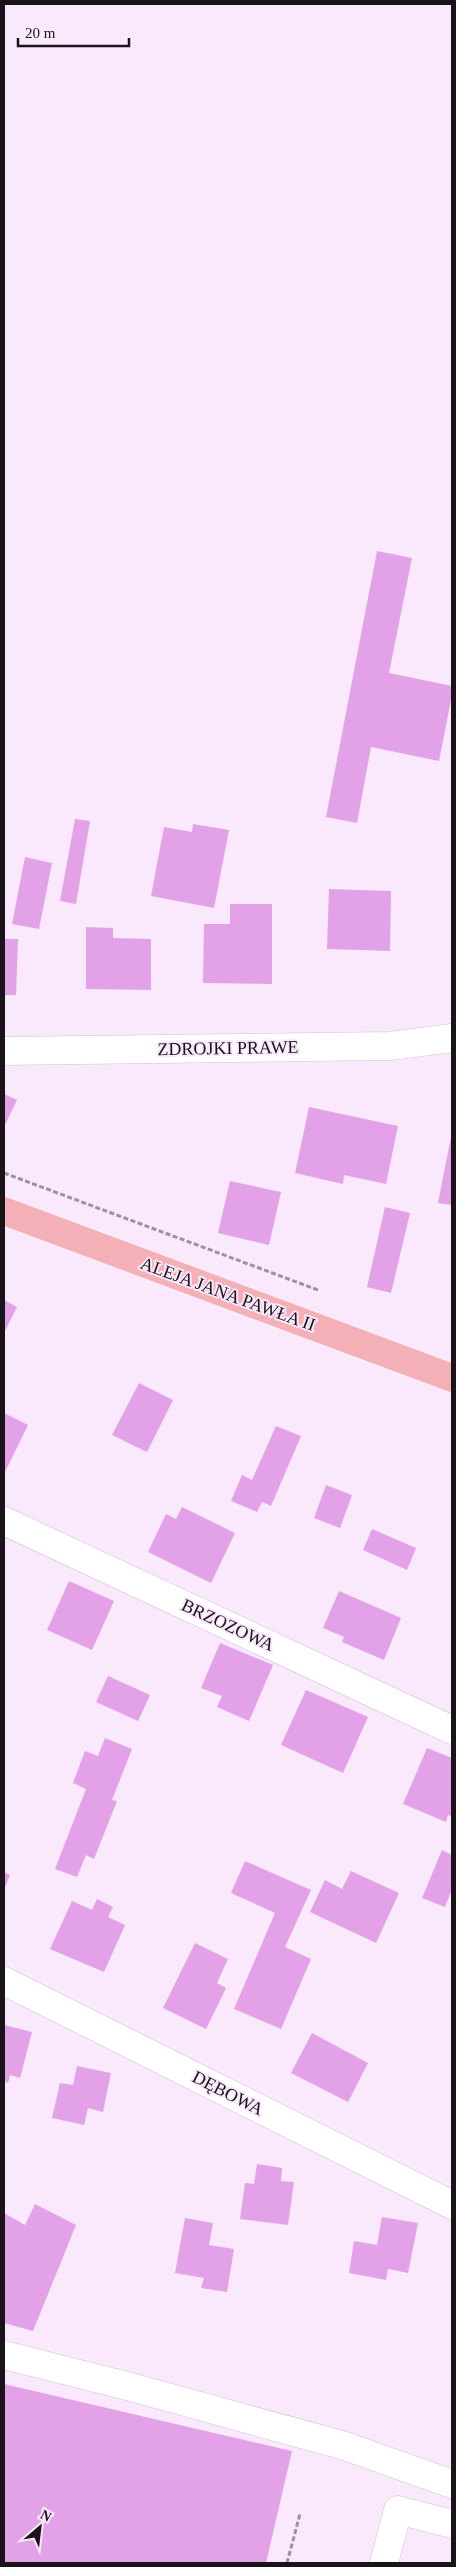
<svg xmlns="http://www.w3.org/2000/svg" width="456" height="2567" font-family="Georgia,serif">
<style>
.building{fill:#e3a2e7}
.lines{fill:none;stroke-linecap:round;stroke-linejoin:round}
.minor-casing{stroke:#d1c0d4;stroke-width:29}
.major-casing{stroke:#fff;stroke-width:29}
.path{stroke:#9d909f;stroke-width:3;stroke-dasharray:5 2.5;stroke-linecap:butt}
.minor{stroke:#fff;stroke-width:28}
.major{stroke:#f5afb6;stroke-width:28}
.labels{text-anchor:middle;stroke-width:4;stroke-linejoin:round;paint-order:stroke}
.street-label{font-size:18px;fill:#1a141a;stroke:#fae8fc}
</style>
<rect width="100%" height="100%" fill="#fae8fc"/>
<!-- building -->
<path class="building" d="M377,551L412,558L389,673L452,686V695L439,761L371,747L357,823L326,817Z
M75,819L90,821L76,904L60,901Z
M193,824L229,830L214,908L151,896L164,827L192,832Z
M25,857L52,863L39,929L12,924Z
M329,889L391,891L390,951L327,949Z
M230,904H272V984L203,983L204,924H230Z
M86,927L113,928V938L151,939V990L86,989Z
M4,939H18L16,995H4Z
M4,1094L17,1100L4,1127Z
M309,1107L398,1126L386,1184L344,1175L343,1184L295,1173Z
M451,1137H452V1205L438,1203Z
M230,1181L281,1192L269,1245L218,1233Z
M385,1207L410,1213L391,1293L367,1287Z
M4,1300L17,1307L4,1333Z
M139,1383L173,1400L147,1452L112,1435Z
M4,1413L28,1425L4,1474Z
M276,1426L301,1436L271,1506L262,1502L257,1512L231,1501L242,1475L252,1480Z
M326,1485L352,1495L340,1528L314,1518Z
M182,1507L235,1533L211,1583L148,1552L166,1514L176,1519Z
M372,1529L416,1548L407,1570L363,1550Z
M69,1581L114,1601L92,1650L47,1630Z
M339,1591L401,1618L384,1660L342,1642L344,1637L323,1628Z
M220,1643L273,1665L249,1721L217,1707L222,1696L201,1688Z
M108,1676L150,1695L138,1721L96,1702Z
M306,1690L368,1717L343,1773L281,1745Z
M105,1738L132,1749L112,1800L117,1801L94,1859L86,1855L77,1877L55,1869L86,1789L73,1783L85,1751L98,1756Z
M427,1748L452,1758V1816L448,1815L446,1822L403,1804Z
M442,1850L452,1855V1889L445,1907L422,1898Z
M245,1861L311,1890L285,1947L311,1959L281,2029L234,2009L275,1913L231,1893Z
M351,1871L399,1893L376,1943L310,1912L325,1880L342,1889Z
M4,1872L10,1875L4,1890Z
M97,1899L113,1907L108,1917L125,1925L104,1972L50,1949L72,1901L92,1910Z
M195,1943L228,1959L217,1983L226,1988L206,2029L163,2008Z
M4,2025L32,2032L20,2078L10,2075L8,2083L4,2081Z
M312,2033L368,2063L348,2102L291,2073Z
M77,2066L111,2073L103,2112L88,2108L84,2125L52,2118L60,2083L73,2085Z
M257,2164L282,2168L281,2181L294,2182L288,2225L240,2219L245,2183L254,2184Z
M35,2204L76,2225L33,2331L4,2323V2213L25,2225Z
M382,2217L418,2223L408,2273L388,2269L386,2280L349,2273L354,2241L377,2245Z
M185,2218L213,2223L209,2245L234,2249L227,2292L201,2288L204,2278L175,2273Z
M4,2384L292,2451L266,2563H4Z"/>
<g class="lines">
<defs>
<path id="minor" d="M4,1051L390,1046L452,1038
M4,1521L452,1730
M4,1981L452,2205
M4,2355L131,2387L345,2446L452,2484
M384,2563L398,2510L452,2524"/>
<path id="major" d="M4,1211L452,1378"/>
</defs>
<!-- minor casing -->
<use href="#minor" class="minor-casing"/>
<!-- major casing -->
<use href="#major" class="major-casing"/>
<!-- path -->
<path class="path" d="M4,1173L318,1290
M287,2563L300,2514"/>
<!-- minor -->
<use href="#minor" class="minor"/>
<!-- major -->
<use href="#major" class="major"/>
</g>
<g class="labels">
<!-- street labels -->
<g class="street-label">
<text transform="translate(228 1048) rotate(-1)" y="6">ZDROJKI PRAWE</text>
<text transform="translate(228 1294) rotate(20)" y="6">ALEJA JANA PAWŁA II</text>
<text transform="translate(228 1625) rotate(25)" y="6">BRZOZOWA</text>
<text transform="translate(228 2093) rotate(27)" y="6">DĘBOWA</text>
</g>
</g>
<!-- border -->
<rect width="456" height="2567" fill="none" stroke="#1a141a" stroke-width="10"/>
<!-- north arrow -->
<g transform="translate(40 2527) rotate(28)" stroke="#fae8fc" stroke-width="4" paint-order="stroke">
<path d="M0-4L9 19L0 12L-9 19Z" fill="#1a141a"/>
<text y="-8" font-size="14" font-weight="bold" text-anchor="middle" fill="#1a141a">N</text>
</g>
<!-- scale -->
<path d="M18 38v8h111v-8" fill="none" stroke="#1a141a" stroke-width="2.5"/>
<text x="25" y="38" font-size="15" fill="#1a141a" stroke="#fae8fc" stroke-width="4" paint-order="stroke">20 m</text>
</svg>
